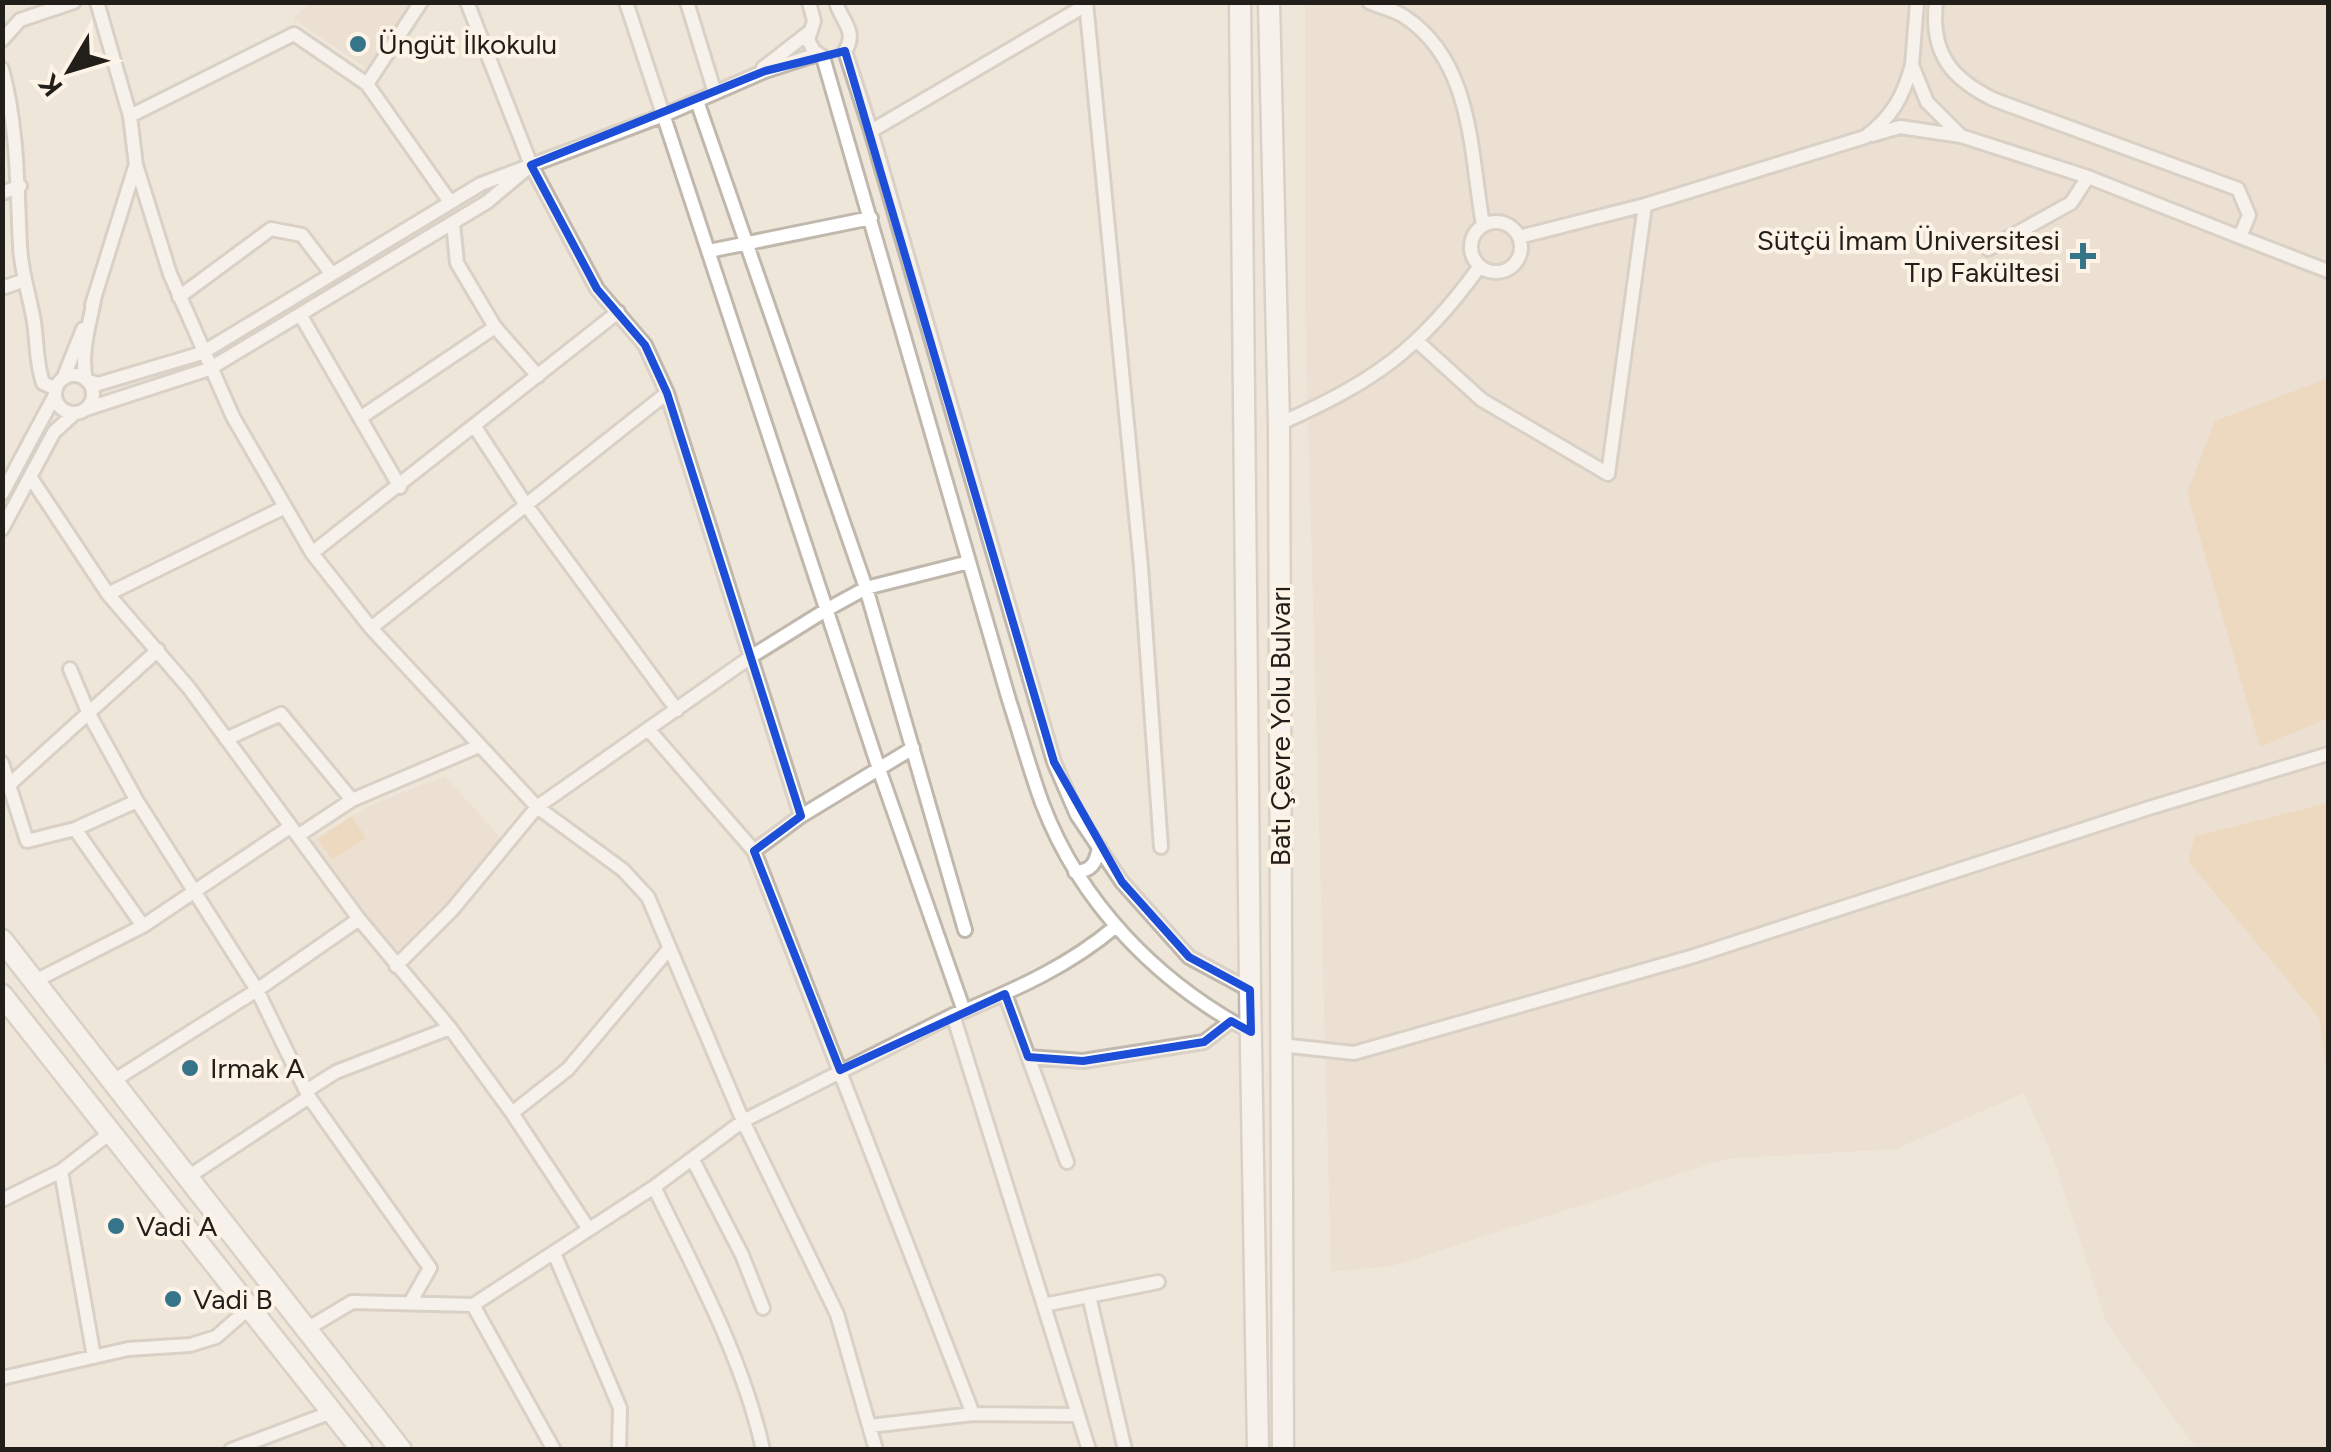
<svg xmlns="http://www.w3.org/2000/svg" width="2331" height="1452" font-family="Figtree,sans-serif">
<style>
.built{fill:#e9dac8}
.green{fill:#ecca9d}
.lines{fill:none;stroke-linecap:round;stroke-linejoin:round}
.minor-casing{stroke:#c1b8ad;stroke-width:18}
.primary-casing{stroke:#c1b8ad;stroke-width:25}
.trunk-casing{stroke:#c1b8ad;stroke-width:25}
.minor{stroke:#fff;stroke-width:12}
.primary{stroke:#fff;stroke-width:20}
.trunk{stroke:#fff;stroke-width:20}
.marked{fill:none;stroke:#1d4ed8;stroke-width:8;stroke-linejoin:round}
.poi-dot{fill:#367489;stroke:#fdf3e7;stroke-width:4}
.labels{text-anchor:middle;stroke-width:8;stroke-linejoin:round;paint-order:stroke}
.poi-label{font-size:28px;fill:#221e1a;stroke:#fdf3e7;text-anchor:start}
.street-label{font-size:28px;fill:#221e1a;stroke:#fdf3e7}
</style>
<rect width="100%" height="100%" fill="#efe6da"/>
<!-- built -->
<path class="built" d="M310,3V2L412,3L368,69L293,19Z
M1305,3H2328V1449H2196L2106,1322L2055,1163L2024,1093L1896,1149L1726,1159L1392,1266L1331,1272L1305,308Z
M445,776L503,840L451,906L403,949L392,950L311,847L313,839L375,803Z"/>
<!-- green -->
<path class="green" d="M2328,378V718L2260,747L2187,493L2215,421Z
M2328,803V1082L2319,1018L2188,861L2195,836Z
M352,816L366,838L332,860L318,839Z"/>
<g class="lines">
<defs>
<path id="minor" d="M97,2L130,116L136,165L170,274L233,417L312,553L371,628L537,807L623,870L648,897L743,1121L837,1314L876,1450
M467,2L531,165L597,289L645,345L667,393L801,816
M626,2L879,769L964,1011L953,1015L1089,1450
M687,2L715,93
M809,2L814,21L808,40L814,51L823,57L1009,700C1020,734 1030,770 1042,803C1080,903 1157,982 1251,1032
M836,2C841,21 858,31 845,51L871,131L1054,762L1077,815L1122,882L1189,957L1250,990
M1086,2L1141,567L1161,847
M1369,2C1380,7 1395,10 1405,17C1473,62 1470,152 1483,225
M1917,2L1912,65L1927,102L1961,136L2088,177L2240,237L2249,215L2238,189L1995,100C1951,79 1930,53 1936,2
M2,40L20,20L74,2
M763,68L808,33
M2,69C18,128 17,186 20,246C21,272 30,297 34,322C37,342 36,363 43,383L56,389
M367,84L421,2
M697,101L866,588L965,930
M130,116L294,34L367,84L450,202
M871,131L1086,5
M1872,135L1900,127L1961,136
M2,193L20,186
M1471 247a25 25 0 1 1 50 0a25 25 0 1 1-50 0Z
M453,223L457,263L495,327L538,376
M1519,237L1645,205L1865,137C1892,117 1903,97 1912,65
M2240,237L2328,271
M1988,249L2071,203L2088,177
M709,251L871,218
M2,288L25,280
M179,297L271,229L302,235L331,273
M94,300C89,326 80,354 86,380L98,384L202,353L481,184L664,115L765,71L818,54
M92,305L135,167
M301,316L400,487
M1418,342L1482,400L1608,474L1645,205
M55 394a19 19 0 1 1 38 0a19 19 0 1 1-38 0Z
M63,379L83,329
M86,409L209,369L487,202L524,171
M360,418L495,327
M1279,424C1373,382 1419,351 1480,266
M475,427L526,505L677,710
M31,478L108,594L189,688L359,919L450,1028L512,1113L588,1228
M2,494L55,395
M2,529L54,432L75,413
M312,553L618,312
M108,594L285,507
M371,628L667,393
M70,669L89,714L137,801L257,990L309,1097L430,1268L410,1303
M649,730L754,851L973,1414
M226,739L281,714L352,800
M2,763L27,841L75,829L137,801
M11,783L158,650
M75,829L143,926
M299,835L352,800L479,746
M754,851L801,816L913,748
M1075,872C1092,871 1096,863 1099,847
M396,966L452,910L537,807L752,656L826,610L866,588L969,562
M35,981L143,926L290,827
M1005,994L1067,1162
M964,1011C1019,988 1070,965 1115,927
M1281,1045L1354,1053L1694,956L2149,808L2328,754
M1028,1057L1083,1061L1204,1042L1231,1021
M113,1081L257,990L359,919
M306,1091L336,1072L450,1028
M512,1113L568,1069L669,949
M693,1160L742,1255L763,1308
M61,1171L94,1357
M188,1177L309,1097
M654,1187C695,1271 743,1358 763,1450
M2,1200L61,1171L110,1133
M554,1253L620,1408L619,1450
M1089,1296L1125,1450
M473,1305L554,1450
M1044,1305L1158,1282
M307,1329L352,1302L473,1305L654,1187L743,1121L953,1015
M2,1378L128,1349L190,1345L216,1337L248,1309
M870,1426L973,1414L1078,1415
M231,1450L332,1412"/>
<path id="primary" d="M2,940L401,1450
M2,995L362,1450"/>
<path id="trunk" d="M1240,2L1250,990L1258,1450
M1269,2L1279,424L1283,1450"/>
</defs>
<!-- minor casing -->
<use href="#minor" class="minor-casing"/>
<!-- primary casing -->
<use href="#primary" class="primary-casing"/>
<!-- trunk casing -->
<use href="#trunk" class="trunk-casing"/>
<!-- minor -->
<use href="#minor" class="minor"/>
<!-- primary -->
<use href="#primary" class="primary"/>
<!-- trunk -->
<use href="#trunk" class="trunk"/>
</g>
<!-- marked area -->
<path d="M0 0H2331V1452H0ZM845,51L1054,762L1122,882L1189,957L1250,990L1251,1032L1231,1021L1204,1042L1083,1061L1028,1057L1005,994L840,1070L754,851L801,816L667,393L645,345L597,289L531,165L765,71Z" fill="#efe6da" fill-opacity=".55" fill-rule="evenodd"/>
<path class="marked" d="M845,51L1054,762L1122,882L1189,957L1250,990L1251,1032L1231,1021L1204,1042L1083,1061L1028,1057L1005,994L840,1070L754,851L801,816L667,393L645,345L597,289L531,165L765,71Z"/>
<!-- markers -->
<g class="poi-dot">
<circle cx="358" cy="44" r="10"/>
<path d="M2078 241h10v10h10v10h-10v10h-10v-10h-10v-10h10z"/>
<circle cx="190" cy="1068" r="10"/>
<circle cx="116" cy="1226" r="10"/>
<circle cx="173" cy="1299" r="10"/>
</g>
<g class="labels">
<!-- poi labels -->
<g class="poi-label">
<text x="378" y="54">Üngüt İlkokulu</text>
<text x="2060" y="250" text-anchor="end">Sütçü İmam Üniversitesi<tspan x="2060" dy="32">Tıp Fakültesi</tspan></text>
<text x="210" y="1078">Irmak A</text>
<text x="136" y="1236">Vadi A</text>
<text x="193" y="1309">Vadi B</text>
</g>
<!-- street labels -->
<g class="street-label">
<text transform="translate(1280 726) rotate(-90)" y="10">Batı Çevre Yolu Bulvarı</text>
</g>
</g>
<!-- border -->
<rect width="2331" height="1452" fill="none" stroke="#221e1a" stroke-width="10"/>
<!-- north arrow -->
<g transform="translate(70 70) rotate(232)" stroke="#fdf3e7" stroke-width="8" paint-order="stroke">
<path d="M0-8L18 38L0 25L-18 38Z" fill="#221e1a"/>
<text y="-15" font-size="28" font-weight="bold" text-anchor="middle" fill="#221e1a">K</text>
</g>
</svg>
